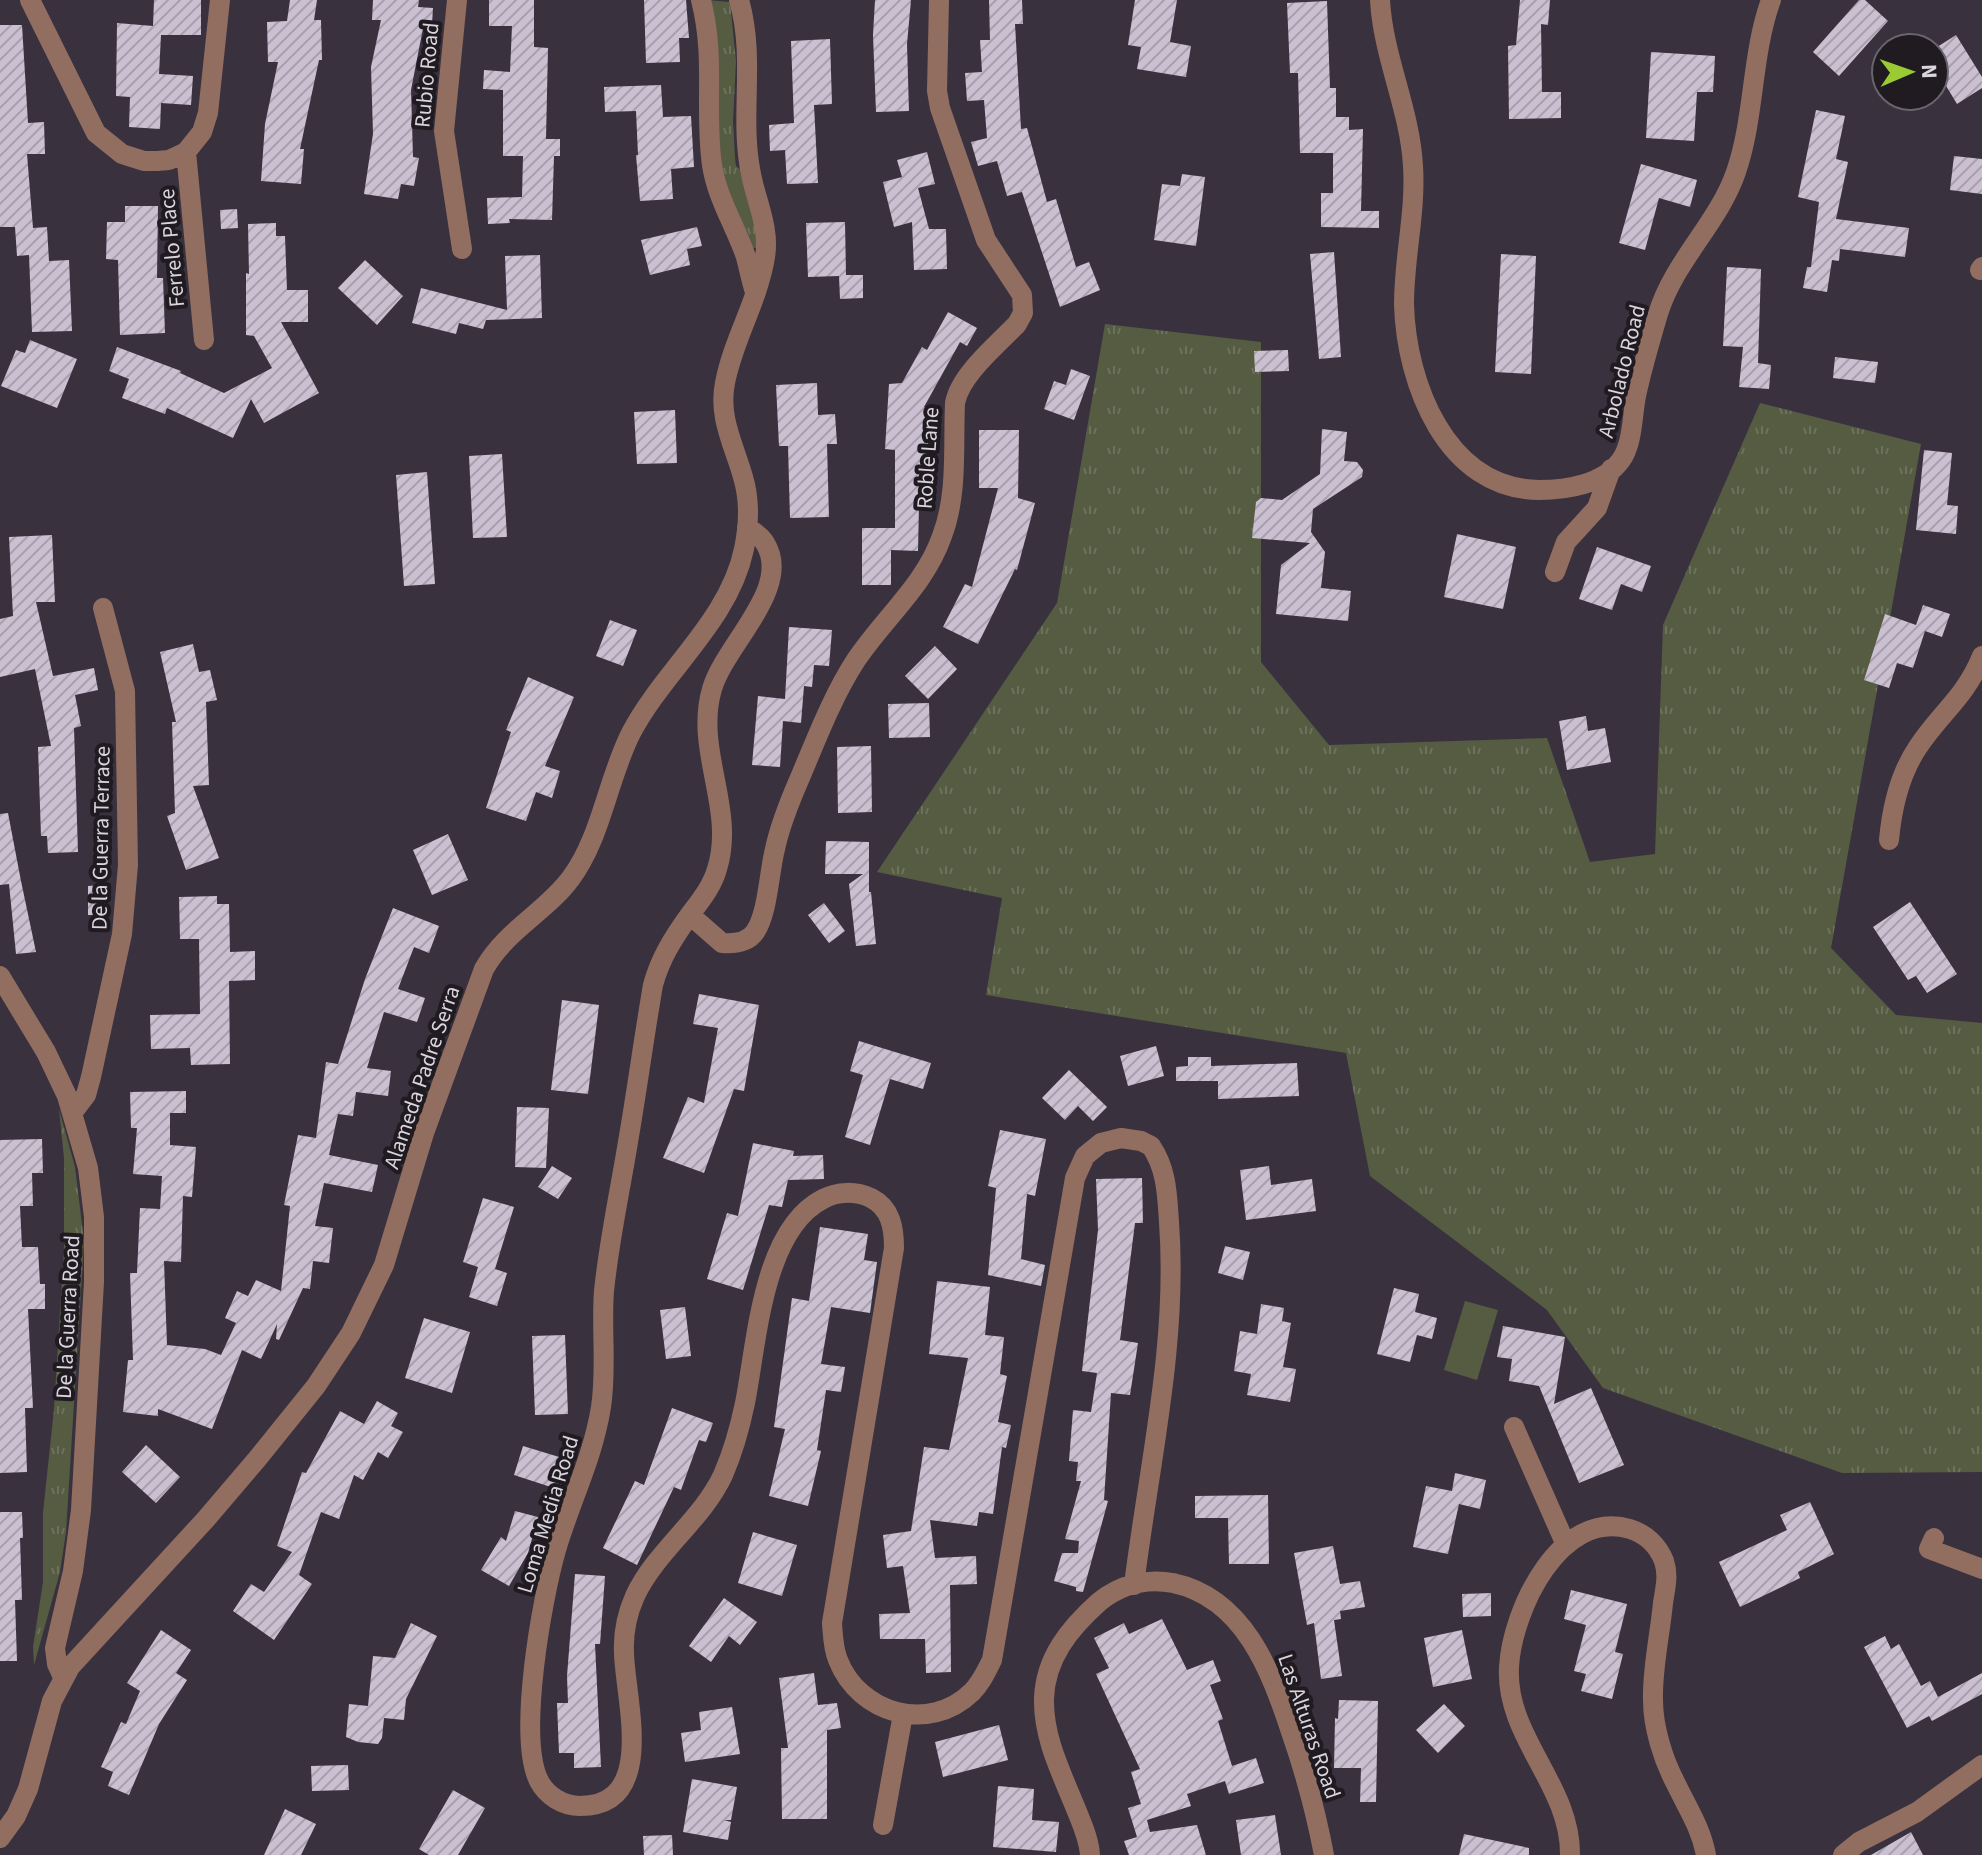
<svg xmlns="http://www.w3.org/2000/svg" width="1982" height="1855" font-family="'Source Sans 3',sans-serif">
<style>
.grass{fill:url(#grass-tufts)}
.pitch{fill:#555c42}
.building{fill:url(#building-hatch)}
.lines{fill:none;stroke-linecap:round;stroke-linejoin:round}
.minor{stroke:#926e61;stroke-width:20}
.labels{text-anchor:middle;stroke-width:8;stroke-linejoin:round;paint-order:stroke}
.street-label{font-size:22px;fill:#dad4dd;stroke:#1f1b21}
</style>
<defs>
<pattern id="grass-tufts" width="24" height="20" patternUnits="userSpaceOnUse" patternTransform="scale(2)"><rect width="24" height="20" fill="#555c42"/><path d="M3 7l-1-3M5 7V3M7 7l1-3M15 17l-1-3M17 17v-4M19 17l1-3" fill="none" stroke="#6d725d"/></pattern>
<pattern id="building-hatch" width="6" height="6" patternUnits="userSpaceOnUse" patternTransform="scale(2)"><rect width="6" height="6" fill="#cbc0d1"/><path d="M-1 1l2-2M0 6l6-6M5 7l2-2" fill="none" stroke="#a8a0ad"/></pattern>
</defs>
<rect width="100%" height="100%" fill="#3a313f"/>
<!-- grass -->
<path class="grass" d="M706,0L730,2L736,61L733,121L735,158L736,166L742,171L754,212L757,248H750L724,192Z
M1105,324L1261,342V662L1329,745L1547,738L1590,862L1655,854L1663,625L1760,403L1921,444L1831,948L1896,1015L1982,1023V1472L1842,1473L1603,1388L1547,1310L1370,1176L1346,1053L986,995L1002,898L877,872L1057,603Z
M59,1109L75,1167L84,1241L66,1532L60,1572L34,1665L33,1647L43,1582V1513L54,1409L64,1249V1158Z"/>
<!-- pitch -->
<path class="pitch" d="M1465,1301L1498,1310L1477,1380L1444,1370Z"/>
<!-- building -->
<path class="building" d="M154,0H201V35H161L159,74L193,76L191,105L161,103L160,129L129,127L130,97L116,96L117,23L153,26Z
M290,0H317L314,20H321L322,60H319L300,149H304L301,184L261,181L265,124L278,62H268L267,22L287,21Z
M373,0H419L418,7L433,8L432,24L424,23L411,90L413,157L419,158L414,186L401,184L398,199L364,194L373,134L371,67L381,20H372Z
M489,0H534V47L548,48L546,139H560V156H554L552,220L509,219L510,223L488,224L487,198L522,197L523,156H503V90L483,89L484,70L510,72L512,26H489Z
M644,0H686L689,38H679L680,62L646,63Z
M875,0H911L907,44L909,111L876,112L873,35Z
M989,0H1022L1023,24H1015L1021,129L1027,128L1047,202L1056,199L1076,267L1089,262L1100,290L1060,307L1022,192L1007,196L997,161L978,166L971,142L987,138L984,100L967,101L965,73L982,72L980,40H990Z
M1135,0H1177L1170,42L1191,46L1186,77L1137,69L1141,47L1128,45Z
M1520,0H1550L1548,25L1541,24L1542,92H1561V118L1509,119L1508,46L1516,45Z
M1859,0H1865L1888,21L1839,76L1813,52Z
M1327,1L1330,88H1336V117H1349V130L1363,129L1361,211H1379V228L1321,227V193H1333V153H1300L1298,73H1290L1287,3Z
M0,25H22L28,123L44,122L45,154H27L33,228L47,227L49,261L69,260L72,331L32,332L29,255L17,256L15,227H0Z
M1956,35L1982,77V88L1957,104L1934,66V49Z
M830,39L832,104L814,105L818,183L787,184L785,150L770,151L769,125L794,123L791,41Z
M1651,52L1715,56L1713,92H1697L1694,141L1646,138Z
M661,85L663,117L691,116L694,167L671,169L673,199L640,201L636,155H638L636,111L605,112L604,87Z
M1816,110L1845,116L1836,159L1848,162L1836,219L1909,228L1905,257L1840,249L1839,261L1832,260L1827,292L1803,288L1807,267H1811L1819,202L1798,197Z
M927,152L935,184L918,188L929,229H946L947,269L914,270L912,222L894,227L883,182L902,177L897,160Z
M1954,156L1982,159V194L1950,190Z
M1641,164L1697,180L1690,207L1659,198L1645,250L1619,243Z
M1182,174L1205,177L1196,246L1154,240L1162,184L1180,186Z
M125,206H158L157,278H163L165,333L120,335L118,260L106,259L107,222H125Z
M237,209L238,228L221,229L220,210Z
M845,222L846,275H863V298L840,299L839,276L808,277L806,223Z
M276,223V236H285L287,290H308V322H281L319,393L264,423L251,399L233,438L167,408L165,414L122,398L129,379L109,371L117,347L181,371L180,373L224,393L272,368L254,336L246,335V273L249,274L248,224Z
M697,227L702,246L687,249L690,265L650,275L641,240Z
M1334,252L1341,357L1319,359L1310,254Z
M1501,254L1536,256L1531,374L1495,372Z
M540,255L542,318L486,320L483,329L459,323L456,334L412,323L421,288L507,310L505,256Z
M365,260L403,296L377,325L338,288Z
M1727,267L1761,269L1758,363L1771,365L1769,389L1739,387L1743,347L1723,346Z
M948,312L977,328L967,346L960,342L924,407L938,409L936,428H928V505H919L918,551L891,550V585H862V528H895V450L885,449L889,384L902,383L922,347L927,350Z
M30,340L77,359L57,408L1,386L16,350L25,353Z
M1288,350L1289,371L1255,372L1254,351Z
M1835,357L1878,362L1875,383L1833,378Z
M1071,369L1090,376L1074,420L1044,409L1054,381L1066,385Z
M817,383L818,415L835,414L837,444H827L829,517L790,518L788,446H779L776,385Z
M675,410L677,463L637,464L634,412Z
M1322,429L1347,432L1344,461L1357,462L1363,470L1362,477L1313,509L1311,532L1325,552L1321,588L1351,591L1348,621L1276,614L1281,565L1310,543L1252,538L1256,502L1261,498L1282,500L1320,474Z
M979,430H1019L1018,498L1035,503L1017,570L1015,569L978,644L943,627L965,584L972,587L998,488H979Z
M1924,450L1952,453L1947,505L1958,506L1956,534L1916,530Z
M502,454L507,537L473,538L469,456Z
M427,472L435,584L404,586L396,475Z
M1457,534L1516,547L1503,609L1444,597Z
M52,535L55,602H36L53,676L94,668L98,690L75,695L81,726L74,728L78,852L48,853L47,836H41L38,747L51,746L35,669L0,677V619L13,616L9,537Z
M1597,547L1651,566L1642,592L1621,584L1612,610L1579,599Z
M1923,605L1950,614L1942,637L1925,631L1913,668L1897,663L1889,688L1864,680L1885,614L1916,625Z
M610,620L637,630L623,666L596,656Z
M789,627L832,630L829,666L814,665L812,687L804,686L801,723L783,721L780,767L752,765L758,696L785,699Z
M193,644L199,672L210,670L217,700L206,702L209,785L193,786L219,858L186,870L167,816L175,813L172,722H176L160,652Z
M935,646L957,669L928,699L905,676Z
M528,677L574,697L545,766L560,771L552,798L536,792L526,821L486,808L511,732L506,730Z
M929,703L930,737L889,738L888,704Z
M1586,716L1588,731L1605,728L1611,762L1567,770L1559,721Z
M871,746L872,812L838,813L837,747Z
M8,813L21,881L36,952L16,954L9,884L0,885V814Z
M448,834L468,880L432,895L413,850Z
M826,841L869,842V892H871L876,944L856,946L849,884L863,874H825Z
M105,885V915H88V886Z
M217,896V904H229L230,952L255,951V980L229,981L230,1064L191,1065L190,1048L151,1049L150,1015L200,1014L199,939H180L179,897Z
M1910,902L1957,974L1927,993L1916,976L1908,980L1873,927Z
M824,903L845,931L829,943L808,915Z
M393,908L439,926L429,953L414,947L398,989L425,998L417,1022L384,1012L367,1068L391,1071L388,1096L356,1092L353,1116L338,1114L329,1155L378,1165L372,1192L324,1183L315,1226L333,1228L329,1263L313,1261L310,1289L303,1288L279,1340L276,1339L277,1324L261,1359L242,1350L212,1429L158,1409V1416L123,1412L128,1360H133L130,1273H137L140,1208L160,1209L162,1176L133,1174L137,1128H131L130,1092L186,1091V1113H170V1145L196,1147L192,1197L183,1196L181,1262L164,1261L167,1345L205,1349L221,1355L236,1323L225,1318L237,1291L248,1296L256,1280L281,1291L290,1206L284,1205L298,1135L316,1138L326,1062L338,1064L365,979Z
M699,994L759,1005L744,1091L734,1089L704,1173L663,1158L688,1097L704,1103L718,1028L693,1024Z
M562,1000L599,1005L588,1094L551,1090Z
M859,1041L931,1063L923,1089L890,1079L870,1145L845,1137L863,1075L850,1071Z
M1156,1046L1164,1076L1128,1086L1120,1056Z
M1188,1057H1211V1066L1297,1063L1299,1096L1218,1099V1081H1176V1067L1188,1066Z
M1069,1070L1107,1107L1093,1121L1078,1106L1065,1120L1042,1098Z
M517,1107L549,1108L546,1168L515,1167Z
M1000,1130L1046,1139L1035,1196L1027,1194L1021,1259L1045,1265L1041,1286L988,1275L996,1188L988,1186Z
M42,1139L43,1173H32L33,1206H20L22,1247H38L40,1284H45V1309H28L33,1408H25L27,1472L0,1473V1140Z
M753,1143L794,1151L793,1156L823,1155L824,1179L788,1180L782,1207L769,1205L743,1290L707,1279L727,1213L738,1216Z
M552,1166L572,1178L558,1199L538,1187Z
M1269,1166L1271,1185L1312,1179L1316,1211L1246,1220L1240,1170Z
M1142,1178L1143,1223H1135L1120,1340L1138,1343L1130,1395L1111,1393L1104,1500L1108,1501L1083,1592L1076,1591V1587L1054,1581L1062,1553H1078L1079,1541L1065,1539L1081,1481H1076L1078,1462L1069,1461L1073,1410L1091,1412L1097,1373L1082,1371L1098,1230L1096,1179Z
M483,1198L514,1207L495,1269L507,1273L497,1306L469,1297L478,1267L463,1262Z
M820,1227L868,1234L864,1260L877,1262L870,1313L831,1307L821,1364L845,1367L841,1392L826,1390L817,1450L821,1451L808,1506L769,1496L785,1429L774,1427L792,1298L809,1301Z
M1225,1246L1250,1252L1243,1280L1218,1273Z
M937,1281L990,1287L985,1335L1004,1337L1000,1374L1007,1376L998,1422L1011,1425L1006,1448L1002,1447L993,1514L979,1512L977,1526L930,1520L935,1558L976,1556L977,1584L950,1585L951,1672L926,1673L925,1639H880L879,1614L910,1613L903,1566L887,1568L883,1535L911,1531L924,1447L949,1450L968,1358L929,1354Z
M1394,1288L1419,1294L1415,1312L1437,1318L1432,1339L1417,1335L1410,1362L1377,1354Z
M1261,1304L1284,1308L1282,1321L1291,1323L1283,1367L1296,1369L1290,1402L1247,1395L1251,1374L1234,1371L1240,1331L1257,1334Z
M685,1307L691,1356L666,1359L660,1310Z
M424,1318L470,1332L452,1393L405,1378Z
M1503,1326L1565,1337L1554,1404L1591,1388L1624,1465L1579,1483L1539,1386L1509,1381L1512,1359L1497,1357Z
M565,1335L568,1414L535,1415L532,1336Z
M377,1401L398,1413L391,1426L403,1432L388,1458L378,1452L363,1480L354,1475L339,1519L321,1512L299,1575L312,1584L274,1640L233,1611L251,1584L264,1592L292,1552L277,1546L302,1472L306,1473L340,1411L364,1424Z
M672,1408L713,1423L706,1442L699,1440L681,1490L674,1487L637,1565L603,1548L635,1481L644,1485Z
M146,1445L180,1477L156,1503L122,1472Z
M523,1446L569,1460L560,1490L514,1475Z
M1455,1473L1486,1480L1480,1509L1459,1504L1448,1554L1413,1547L1426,1486L1452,1491Z
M1268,1495L1269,1564H1229L1228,1518H1195V1496Z
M1810,1502L1834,1554L1798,1572L1800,1578L1740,1607L1719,1562L1787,1530L1780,1515Z
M515,1511L538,1517L528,1553L509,1586L481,1570L501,1537L506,1541Z
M0,1512H22L23,1538H20L22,1600H15L17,1661H0Z
M753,1532L797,1545L782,1596L738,1583Z
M1333,1546L1340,1584L1360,1581L1365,1607L1340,1611L1341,1619L1334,1620L1342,1676L1321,1679L1314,1623L1307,1625L1294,1553Z
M575,1574L605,1576L600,1644H595L601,1767L574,1768V1753H559L557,1703H568L567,1676Z
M1571,1590L1627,1604L1615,1652L1623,1654L1612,1699L1581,1691L1586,1674L1574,1671L1586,1625L1564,1619Z
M1491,1593V1616L1463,1617L1462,1594Z
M724,1598L757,1622L740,1645L729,1636L711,1662L689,1646Z
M1162,1619L1187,1670L1213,1660L1221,1681L1210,1685L1223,1719L1218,1721L1232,1766L1256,1758L1264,1783L1229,1794L1225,1781L1187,1794L1191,1806L1147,1820L1150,1832L1197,1825L1206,1855H1129L1124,1841L1137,1837L1128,1808L1141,1804L1131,1772L1140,1769L1096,1674L1109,1668L1094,1638L1124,1623L1129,1634Z
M411,1623L437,1636L406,1699L404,1720L384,1718L382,1738L378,1744L358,1742L346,1737L349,1704L368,1706L373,1656L395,1658Z
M161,1630L191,1650L176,1673L187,1680L159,1724L129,1795L108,1786L113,1772L101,1767L121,1722L126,1724L140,1691L127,1683Z
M1462,1630L1472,1679L1433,1687L1424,1638Z
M1885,1636L1891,1649L1899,1644L1921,1686L1930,1681L1938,1697L1982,1673V1694L1932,1721L1929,1716L1907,1728L1864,1647Z
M814,1673L818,1705L837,1703L841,1728L827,1730V1819H782L781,1748H788L779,1678Z
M1339,1700L1378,1701L1376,1802H1360L1361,1768H1334L1335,1718L1338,1719Z
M1444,1704L1465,1726L1438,1753L1416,1730Z
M732,1707L740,1754L685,1762L681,1733L701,1730L699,1712Z
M999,1725L1008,1760L943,1777L935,1742Z
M348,1765L349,1790L312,1791L311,1766Z
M692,1779L737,1787L731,1820H724L731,1822L728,1840L683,1832Z
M998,1786L1034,1789L1032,1820L1059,1822L1056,1852L993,1847Z
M453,1790L485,1808L458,1855H429L419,1849Z
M285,1809L316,1824L301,1855H264Z
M1275,1815L1281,1855H1241L1236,1820Z
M1911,1832L1923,1855H1871Z
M1464,1834L1529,1848V1855H1459Z
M672,1835L673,1855H644L643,1836Z"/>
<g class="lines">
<!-- minor -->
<path class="minor" d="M30,0L96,133L122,154L144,161H157L169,160L186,152L202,132L208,113L220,0
M457,0L444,131L462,249
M701,0C716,59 704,108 712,165C717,198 735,225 746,257C749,268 751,280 755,292
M1380,0C1383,57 1410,109 1413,166C1416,212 1404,257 1404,304C1406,383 1446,489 1539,490C1567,490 1604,484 1621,460C1633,443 1632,416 1636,396C1642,368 1650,341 1658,314C1674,261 1718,224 1736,172C1755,117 1751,55 1771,0
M186,152L204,340
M1980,270L1982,267
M747,527C753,531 761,536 765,543C793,588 725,644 712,689C694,750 736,809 717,869C712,887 700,901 689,916C673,938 660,959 653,985C644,1037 637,1090 628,1142C620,1191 609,1241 604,1291C601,1329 607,1369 601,1407C593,1458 570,1502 556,1550C542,1599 517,1737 539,1781C547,1796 563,1806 580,1806C658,1806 625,1699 624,1653C623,1634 627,1614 635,1596C656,1551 702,1520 723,1475C733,1452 740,1427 745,1403C757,1343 762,1230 823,1199C838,1191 856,1191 871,1198C891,1208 894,1228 894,1248L832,1623C833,1636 833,1648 838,1660C859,1714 929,1734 972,1692C981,1683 986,1672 992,1660L1075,1178L1085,1156L1101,1143L1121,1138L1141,1141L1151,1146C1167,1170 1167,1194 1169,1222C1178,1344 1149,1464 1134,1585
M1555,572L1566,542L1597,508L1611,469
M1889,840C1892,807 1899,775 1918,747C1941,712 1965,698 1982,656
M690,915L722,943C734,944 748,942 755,932C768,913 769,872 775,849C780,825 789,803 799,780C816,740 832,697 856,660C885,617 925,585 942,536C958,494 953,447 955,403C960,375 997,345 1017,324L1023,313L1022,295L986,240L940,108L937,91L939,0
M0,976L46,1052L67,1096L88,1168L94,1217V1282L81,1510L73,1571L55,1648L57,1664L63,1677
M73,1112L86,1095L91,1077L122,934L128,865L125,691L103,608
M1514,1427L1566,1545
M1934,1538L1929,1549L1982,1569
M883,1825L903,1714
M0,1838L16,1816L28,1789L52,1701L70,1667L206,1519L258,1458L316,1386L351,1333L384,1265L424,1133L484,969C506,930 546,912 571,878C601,838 608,778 631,733C664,670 729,621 744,549C749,525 750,500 743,477C734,445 718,417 725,383C733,340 758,301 765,257C770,228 756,201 751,174C739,116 756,59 739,0
M1090,1855C1089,1839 1082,1824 1076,1809C1062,1774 1043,1738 1044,1699C1045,1658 1070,1628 1099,1602C1120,1585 1146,1578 1173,1583C1244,1598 1271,1671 1291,1732C1305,1772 1316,1813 1324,1855
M1570,1855C1571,1785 1505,1737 1509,1667C1512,1611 1560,1508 1630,1529C1646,1534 1658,1546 1664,1561C1669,1576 1665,1589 1663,1603C1660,1635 1652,1669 1653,1700C1653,1727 1663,1759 1675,1782C1687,1807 1701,1828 1706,1855
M1843,1855L1859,1842L1917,1812L1982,1765"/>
</g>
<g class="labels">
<!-- street labels -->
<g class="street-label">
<text transform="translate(426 75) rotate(-85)" y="8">Rubio Road</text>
<text transform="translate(171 248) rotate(-95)" y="8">Ferrelo Place</text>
<text transform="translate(1621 371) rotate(-76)" y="8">Arbolado Road</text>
<text transform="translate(927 458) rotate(-86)" y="8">Roble Lane</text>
<text transform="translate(100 838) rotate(-89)" y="8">De la Guerra Terrace</text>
<text transform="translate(421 1077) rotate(-71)" y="8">Alameda Padre Serra</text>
<text transform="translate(67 1317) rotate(-87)" y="8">De la Guerra Road</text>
<text transform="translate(547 1514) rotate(-73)" y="8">Loma Media Road</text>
<text transform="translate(1310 1726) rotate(71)" y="8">Las Alturas Road</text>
</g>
</g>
<!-- north arrow -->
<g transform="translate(1910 72) rotate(88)"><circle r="38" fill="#1f1b21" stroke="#6a656c" stroke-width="2"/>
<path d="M0-6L14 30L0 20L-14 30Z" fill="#9bcb33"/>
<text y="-12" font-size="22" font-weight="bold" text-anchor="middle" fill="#dad4dd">N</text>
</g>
</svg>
